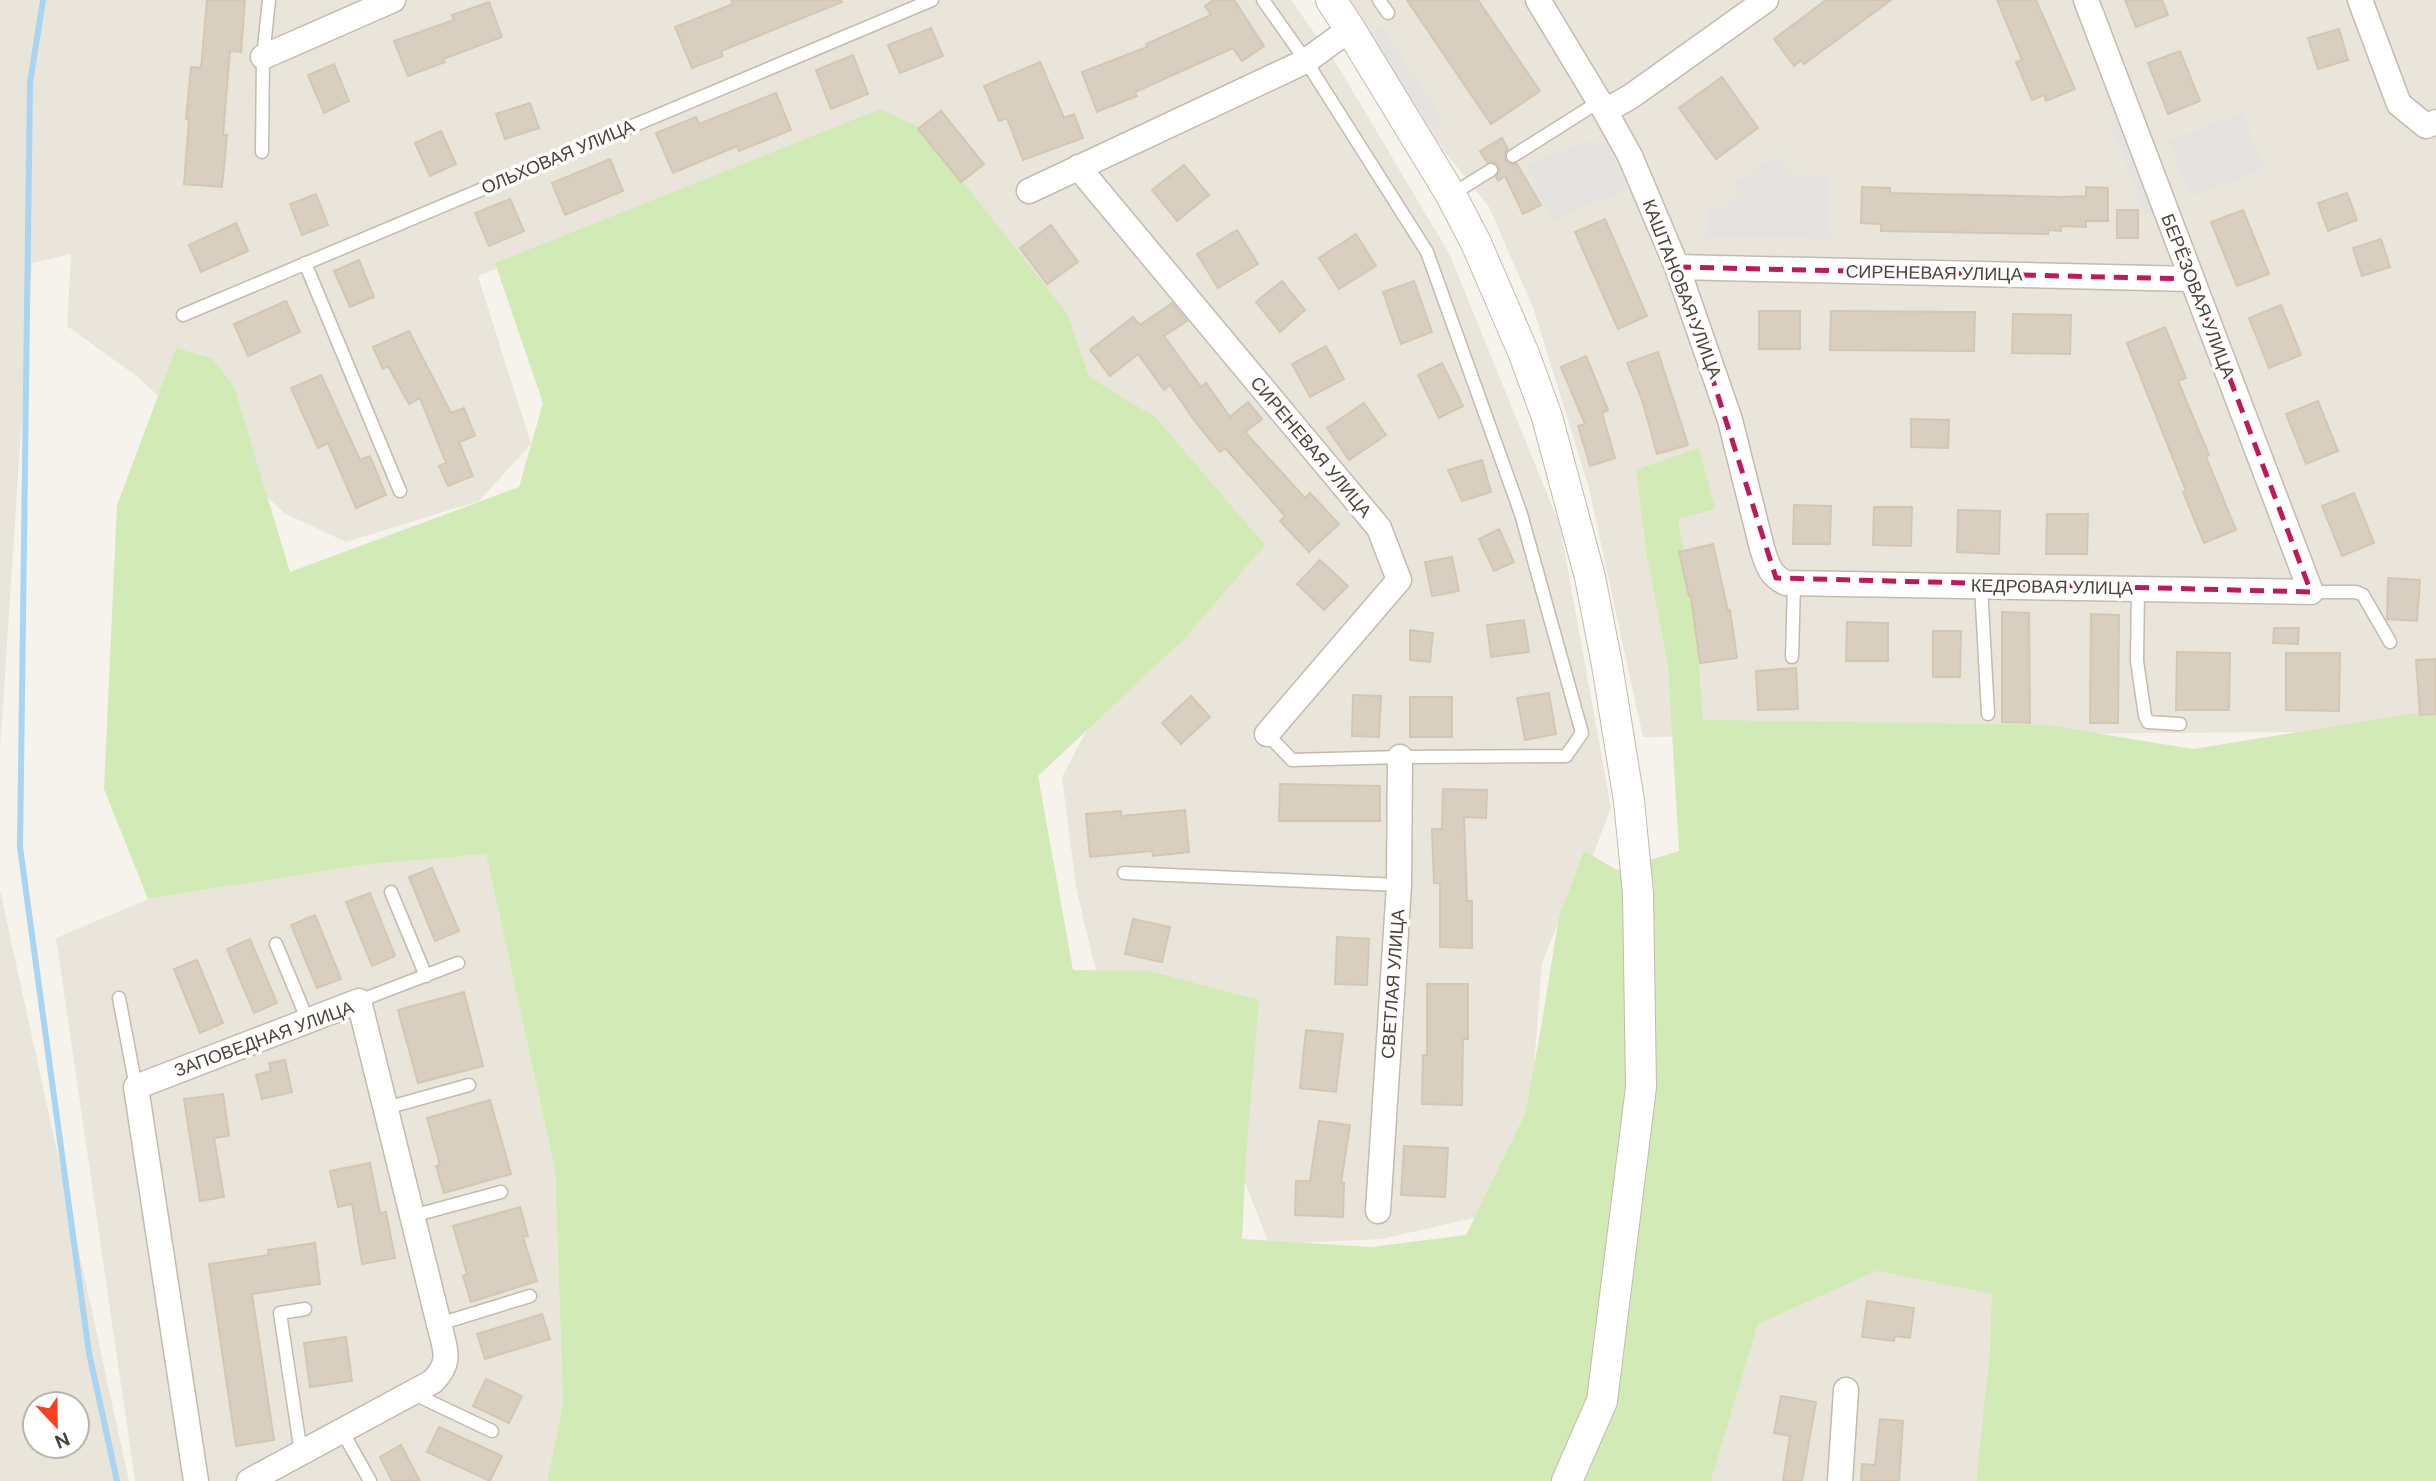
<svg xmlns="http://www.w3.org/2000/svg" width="2436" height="1481" font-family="'DM Sans',sans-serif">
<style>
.residential{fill:#eae5da;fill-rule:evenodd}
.green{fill:#d2eab5}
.parking{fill:#e5e3e0}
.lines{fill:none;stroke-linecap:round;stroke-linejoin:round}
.stream{stroke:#a9d4f2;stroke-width:6}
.building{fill:#d8cfc1;stroke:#d3c7b4;stroke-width:2}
.service-casing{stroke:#c2bbae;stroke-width:15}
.minor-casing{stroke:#c2bbae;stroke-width:27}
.tertiary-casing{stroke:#c2bbae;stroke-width:32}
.service{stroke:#fff;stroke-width:12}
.minor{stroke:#fff;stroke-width:24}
.tertiary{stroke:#fff;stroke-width:30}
.marked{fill:none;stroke:#c2185b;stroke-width:5;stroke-dasharray:14 9;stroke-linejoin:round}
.labels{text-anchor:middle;stroke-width:7;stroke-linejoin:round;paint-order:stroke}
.street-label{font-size:18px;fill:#4b4439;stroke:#fff}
</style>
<rect width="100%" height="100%" fill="#f6f3ec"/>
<!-- residential -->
<path class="residential" d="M0,0H1291L1339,68L1450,255L1560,526L1611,808L1589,865L1568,898L1542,963L1529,1131L1477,1217L1382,1239L1269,1244L1234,1154L1098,981L1076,887L1062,777L1094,717L1100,403L877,118L478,276L531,444L479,501L346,542L284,513L138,377L67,326L71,254L32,263L0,751Z
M1343,0H2436V731L1643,737L1589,488L1534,310L1489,207L1444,151Z
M486,854L555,1170L563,1403L547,1481H135L56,938L148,899L362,865Z
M0,890L129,1481H0ZM35,1404H77V1446H35Z
M1877,1271L1993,1294L1990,1348L1976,1481H1711L1758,1324Z"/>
<!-- green -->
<path class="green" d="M880,109L920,128L1067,313L1089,377L1155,417L1265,545L1185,638L1038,776L1073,970L1149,971L1259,1000L1246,1157L1242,1239L1371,1247L1466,1235L1525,1114L1541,1028L1559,917L1584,851L1617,870L1679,851L1668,665L1646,551L1636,470L1699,448L1715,509L1678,519L1696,622L1703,720L2047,725L2193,749L2436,710V1481H1976L1990,1348L1992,1294L1877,1271L1758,1324L1711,1481H547L563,1403L555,1170L486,854L362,865L148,899L104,789L117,505L176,348L211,358L234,386L290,572L519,487L543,403L495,263Z"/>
<!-- parking -->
<path class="parking" d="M1380,26L1444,120L1432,128L1368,34Z
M2243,113L2264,168L2190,197L2168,141Z
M2123,119L2158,210L2145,215L2110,124Z
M1586,141L1607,144L1627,189L1551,221L1527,166Z
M1777,154L1794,176H1829V238L1706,237V208H1721L1740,194L1734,185Z"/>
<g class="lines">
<!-- stream -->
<path class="stream" d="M43,0L30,83L20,847L89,1353L117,1481"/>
</g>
<!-- building -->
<path class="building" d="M207,0H245L241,52L230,51L223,135H227L222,187L184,184L189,119H186L191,67L201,68Z
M731,0H841L842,2L721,51L723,56L692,68L675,27L733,4Z
M1213,0H1234L1264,46L1242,61L1233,48L1135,92L1137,96L1097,112L1082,72L1147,47L1146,44L1211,15L1205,6Z
M1407,0H1478L1540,91L1491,124Z
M1826,0H1891L1804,64L1801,60L1794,66L1774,39Z
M1997,0H2036L2075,89L2046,101L2044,95L2032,100L2016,62L2022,60Z
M2125,0H2162L2168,15L2136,27Z
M489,2L502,37L443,59L445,62L408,76L394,41L454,20L452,15Z
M931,28L943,56L900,73L888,45Z
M2339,29L2348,60L2318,69L2308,38Z
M2180,51L2200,101L2168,114L2148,63Z
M853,55L868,94L831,109L816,70Z
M1040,62L1064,118L1074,114L1083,138L1023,160L1007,118L999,121L984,86Z
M334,64L349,101L324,113L308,75Z
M1722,77L1758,128L1716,159L1679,108Z
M776,93L791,130L739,151L737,146L673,173L656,133L696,117L699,124Z
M530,103L539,128L505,139L496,114Z
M941,111L984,164L961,182L918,129Z
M441,131L456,164L430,176L415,143Z
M1502,138L1508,149L1505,153V160L1510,164H1517L1541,205L1523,214L1505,176L1498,181L1496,177L1500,170L1498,165L1491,161L1487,162L1480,151Z
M610,159L623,191L565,215L552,183Z
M1184,165L1209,195L1177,221L1152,190Z
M1862,187L1890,188V193L2062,197L2086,196V187L2108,188V221H2086V227L2061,226V231L2048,230V234L1881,231V224L1861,223Z
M2347,193L2357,220L2328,231L2318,203Z
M316,194L328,225L302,235L290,204Z
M510,199L524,231L489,246L475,213Z
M2117,210H2138V238H2117Z
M2243,210L2269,274L2237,286L2211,222Z
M1605,219L1647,316L1618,329L1575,232Z
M236,223L248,251L201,272L189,245Z
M1051,225L1078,262L1047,284L1020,248Z
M1237,230L1258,264L1218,288L1197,254Z
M1356,234L1376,266L1339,289L1319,258Z
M2381,239L2390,267L2362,276L2353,248Z
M359,260L374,297L350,307L334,271Z
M1282,281L1305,310L1280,332L1256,302Z
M1414,281L1432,332L1401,344L1383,292Z
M286,301L300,332L248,356L234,324Z
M1172,303L1187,321L1164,336L1201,387L1206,383L1230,417L1248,402L1262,419L1245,432L1305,498L1310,493L1339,524L1309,552L1280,521L1285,516L1225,448L1220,452L1196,423L1170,385L1164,390L1138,354L1110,376L1090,350L1133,317L1140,325Z
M2281,305L2301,355L2269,368L2249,318Z
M1759,311H1800V349H1759Z
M1831,311L1975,312L1974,351L1830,350Z
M2013,314L2071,315L2070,354L2012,353Z
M2165,327L2186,378L2178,381L2209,455L2206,457L2236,530L2204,543L2183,492L2186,491L2127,343Z
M409,331L451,413L464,408L475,436L459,442L473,476L448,486L439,466L446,463L420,398L409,404L388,366L383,369L373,347Z
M1326,346L1344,379L1310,397L1292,364Z
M1658,352L1688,445L1657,454L1642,400L1627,363Z
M1586,356L1608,410L1602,413L1615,458L1590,466L1578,426L1585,424L1561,367Z
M1442,363L1463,406L1439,418L1418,375Z
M321,375L360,460L370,456L386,495L356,508L328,443L318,448L291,388Z
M2318,401L2338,451L2306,464L2286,414Z
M1364,403L1386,435L1349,460L1327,428Z
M1911,419L1949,420L1948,448L1911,447Z
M1482,460L1491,492L1462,501L1448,470Z
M2354,493L2374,543L2342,556L2322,506Z
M1794,505L1831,506L1830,544H1793Z
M1874,507H1912L1911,546L1873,545Z
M1958,510L2000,511L1999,554L1957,552Z
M2047,514H2088L2087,554H2046Z
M1499,529L1514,562L1494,571L1479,539Z
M1713,544L1728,611L1730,610L1737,658L1700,663L1691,596H1689L1679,552Z
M1452,557L1459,591L1432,596L1425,562Z
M1320,560L1348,586L1324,610L1297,584Z
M2388,578L2420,580L2417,621L2387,619Z
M2002,612L2029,613L2030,723L2002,722Z
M2091,614L2119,615L2118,723H2090Z
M1524,620L1529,652L1491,657L1487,625Z
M1847,622L1888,623V661H1846Z
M2274,628H2299L2298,644L2273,643Z
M1410,630L1433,633L1430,662L1410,660Z
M1933,631H1961L1960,677H1933Z
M2177,652L2230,653L2229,710H2176Z
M2286,653H2340L2339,711L2286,710Z
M2436,659V714L2420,715L2416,660Z
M1796,668L1798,709L1758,710L1756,671Z
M1549,693L1556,734L1525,740L1517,698Z
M1353,695L1381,696L1379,737L1352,736Z
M1191,696L1210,717L1181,744L1162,723Z
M1410,697H1452V737H1410Z
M1280,784L1380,786V821H1279Z
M1443,789L1487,790L1486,818L1464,817L1467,901H1472V948L1440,947V883H1434L1432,829H1442Z
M1185,810L1189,852L1153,856L1152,851L1090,857L1086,814L1121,811V816Z
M432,868L459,931L435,941L409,877Z
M370,893L395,956L372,966L346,902Z
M315,915L341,979L317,988L291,925Z
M1133,919L1170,927L1162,962L1125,954Z
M1337,937L1369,939L1367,985L1335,984Z
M250,939L277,1003L254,1013L227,949Z
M197,960L223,1023L200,1033L174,969Z
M1427,984H1468V1039H1463L1462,1105L1422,1104L1423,1055H1427Z
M464,992L483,1066L418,1083L398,1010Z
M1306,1030L1343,1034L1336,1092L1300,1088Z
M285,1060L292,1092L262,1099L256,1075L271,1071L269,1063Z
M223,1094L229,1136L214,1138L224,1197L200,1201L184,1099Z
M490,1100L511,1174L444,1193L436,1166L440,1165L427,1118Z
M1319,1121L1350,1125L1341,1183H1344L1343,1217L1295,1215L1296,1181H1310Z
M1404,1146L1448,1148L1445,1197L1401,1195Z
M370,1163L380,1213L386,1212L395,1258L362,1264L352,1204L338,1207L330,1171Z
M520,1207L528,1236L523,1237L537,1281L471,1302L463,1276L467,1274L453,1226Z
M315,1243L320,1284L252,1294L274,1440L236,1446L209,1264L269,1255L268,1250Z
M1867,1301L1914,1308L1910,1338L1895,1336L1894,1341L1862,1337Z
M542,1314L550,1339L485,1359L477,1334Z
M346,1337L352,1381L310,1387L304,1343Z
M486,1379L522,1396L509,1423L473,1406Z
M1781,1396L1816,1402L1802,1481H1783L1790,1436L1774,1433Z
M1880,1419L1903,1421L1899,1481H1861L1862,1464L1875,1465Z
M439,1427L502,1456L490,1481L427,1452Z
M401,1445L420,1481H392L380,1457Z"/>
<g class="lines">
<defs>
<path id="service" d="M1263,0L1306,61L1427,252L1521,514L1582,733L1566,756L1400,757L1292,760L1267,734
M1379,0L1388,13
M262,152L263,57L269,0
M1513,156L1600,101
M1451,195L1491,170
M305,263L400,491
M183,315L932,0
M1981,586L1988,714
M2138,589L2137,661L2145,716L2148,722L2180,724
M2311,592H2356L2363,595L2390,642
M1792,657L1794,583
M1124,873L1399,885
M391,892L426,976
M276,944L308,1021
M119,998L136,1087
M359,1001L458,963
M386,1108L469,1085
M412,1216L501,1192
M439,1324L530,1296
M412,1393L492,1431
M342,1431L370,1481
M301,1453L280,1313L305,1309"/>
<path id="minor" d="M1538,0L1605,111L1630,156L1677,267L1730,420L1762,548C1767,564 1770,576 1786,583L2311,592L2086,0
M2360,0L2399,104L2426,126L2436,122
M263,57L393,0
M1605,111L1630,97L1766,0
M1078,167L1379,528L1399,580L1267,734
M1029,191L1306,61L1350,29
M1677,267L2192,279
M1378,1211L1399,885L1400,757
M196,1481L136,1087L359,1001L439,1324C445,1349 453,1362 432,1382L249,1481
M1840,1481L1846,1390"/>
<path id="tertiary" d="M1331,0L1350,29L1451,195L1476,243L1524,354L1547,417L1590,577L1607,665L1629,801L1638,893L1641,1087L1602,1401L1567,1481"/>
</defs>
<!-- service casing -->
<use href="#service" class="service-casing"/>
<!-- minor casing -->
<use href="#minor" class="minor-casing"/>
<!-- tertiary casing -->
<use href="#tertiary" class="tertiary-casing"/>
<!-- service -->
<use href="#service" class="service"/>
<!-- minor -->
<use href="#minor" class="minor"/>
<!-- tertiary -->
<use href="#tertiary" class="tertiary"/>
</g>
<!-- marked area -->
<path class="marked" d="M1677,267L2192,279L2311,592L1776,578Z"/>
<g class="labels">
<!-- street labels -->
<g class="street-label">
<text transform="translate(558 157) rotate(-23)" y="6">ОЛЬХОВАЯ УЛИЦА</text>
<text transform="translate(1934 273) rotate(1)" y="6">СИРЕНЕВАЯ УЛИЦА</text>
<text transform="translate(1682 289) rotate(69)" y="6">КАШТАНОВАЯ УЛИЦА</text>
<text transform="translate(2198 296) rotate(69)" y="6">БЕРЁЗОВАЯ УЛИЦА</text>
<text transform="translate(1311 447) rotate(50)" y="6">СИРЕНЕВАЯ УЛИЦА</text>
<text transform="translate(2052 587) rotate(1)" y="6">КЕДРОВАЯ УЛИЦА</text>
<text transform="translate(1393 984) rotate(-86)" y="6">СВЕТЛАЯ УЛИЦА</text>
<text transform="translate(264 1039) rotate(-20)" y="6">ЗАПОВЕДНАЯ УЛИЦА</text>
</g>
</g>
<!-- north arrow -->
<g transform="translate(56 1425) rotate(158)"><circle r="33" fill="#ffffff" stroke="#b7b4b0" stroke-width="2"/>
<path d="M0-5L12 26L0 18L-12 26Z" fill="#fc3f1d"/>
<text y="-10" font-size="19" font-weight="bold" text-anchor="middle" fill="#4b4439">N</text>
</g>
</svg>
